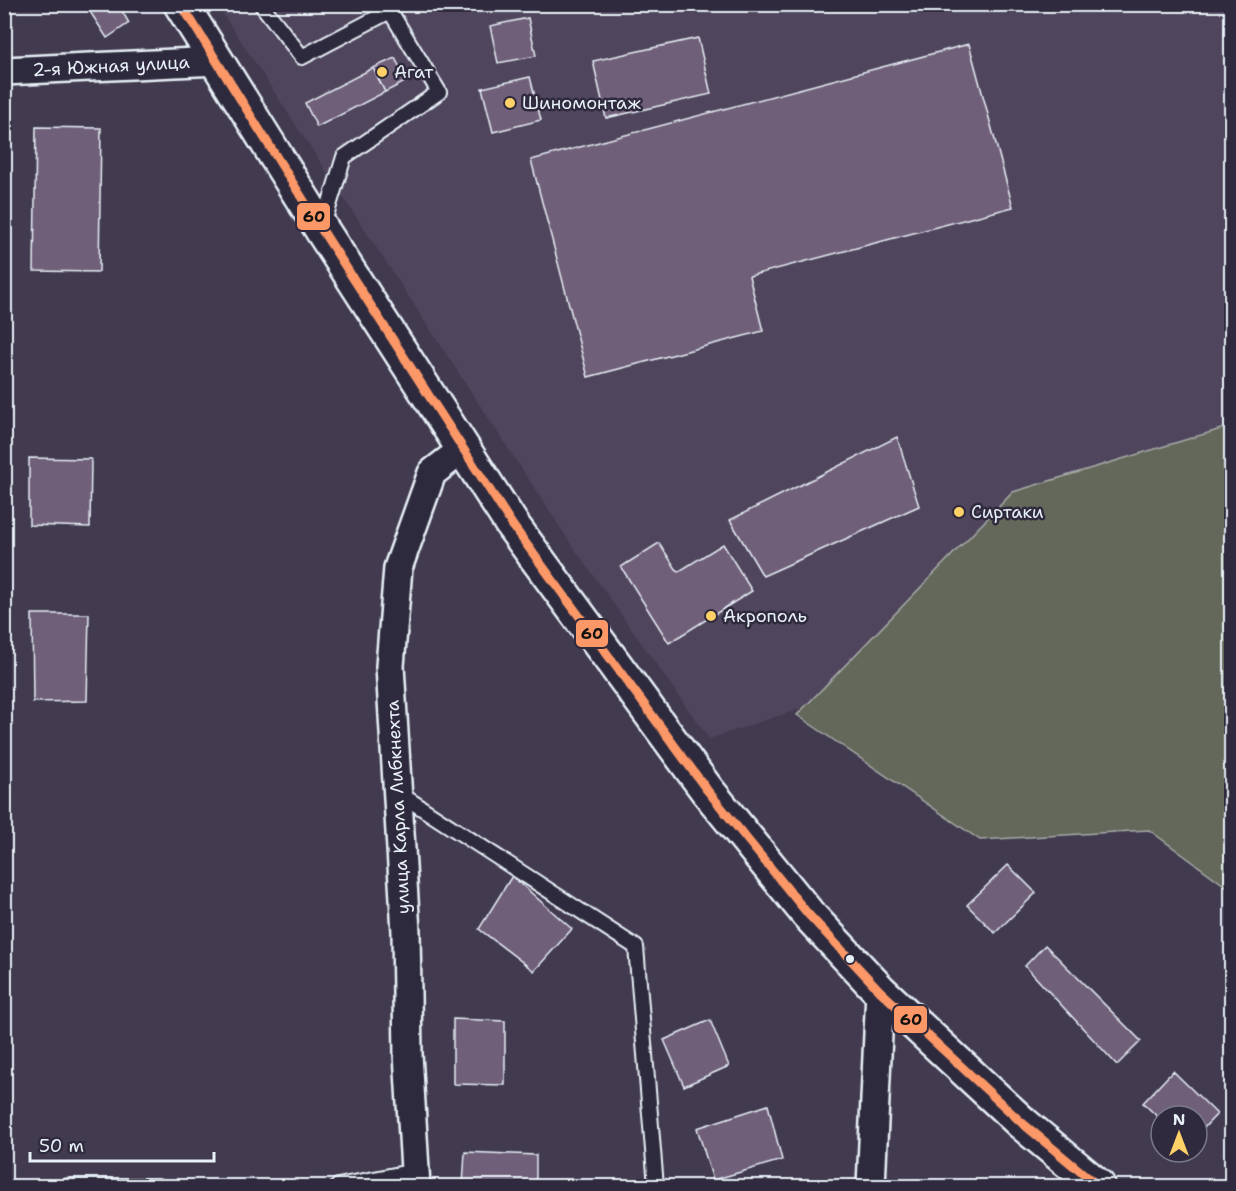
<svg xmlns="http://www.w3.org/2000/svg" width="1236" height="1191" font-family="'Shantell Sans',sans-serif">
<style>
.built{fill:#50455c}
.green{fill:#64685a;stroke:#a6aca9;stroke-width:1.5}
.building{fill:#6f5e79;stroke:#e8f1f8;stroke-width:1.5}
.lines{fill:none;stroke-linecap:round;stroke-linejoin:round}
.service-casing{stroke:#e8f1f8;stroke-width:18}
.minor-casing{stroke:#e8f1f8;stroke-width:32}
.primary-casing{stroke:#e8f1f8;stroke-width:38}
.service{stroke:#2f2a3d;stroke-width:14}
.minor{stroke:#2f2a3d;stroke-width:27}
.primary{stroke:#2f2a3d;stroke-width:33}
.bus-1-casing{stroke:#2f2a3d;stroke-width:14}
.bus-1{stroke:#fc9868;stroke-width:9}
.poi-dot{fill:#ffd166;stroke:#2f2a3d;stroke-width:2}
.bus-dot{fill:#e8f1f8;stroke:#2f2a3d;stroke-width:2}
.labels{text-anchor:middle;stroke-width:5;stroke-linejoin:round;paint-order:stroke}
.street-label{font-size:18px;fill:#e8f1f8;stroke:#2f2a3d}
.poi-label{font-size:18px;fill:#e8f1f8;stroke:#2f2a3d;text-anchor:start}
.line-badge{stroke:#2f2a3d;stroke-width:2}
.pale-badge-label{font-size:16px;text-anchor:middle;font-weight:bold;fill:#111}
</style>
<rect width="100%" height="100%" fill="#423a4f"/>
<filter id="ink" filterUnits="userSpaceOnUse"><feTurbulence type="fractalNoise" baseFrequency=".0167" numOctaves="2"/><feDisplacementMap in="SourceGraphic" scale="12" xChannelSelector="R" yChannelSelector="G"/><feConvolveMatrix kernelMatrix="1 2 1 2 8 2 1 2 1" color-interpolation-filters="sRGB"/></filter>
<g filter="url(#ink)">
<!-- built -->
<path class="built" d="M217,5H1231V429L815,704L709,739L567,538Z"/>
<!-- green -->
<path class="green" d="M1231,426V890L1149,830L980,840L797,715L1013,492Z"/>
<!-- building -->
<path class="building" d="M85,4H118L129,23L107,38Z
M528,18L536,56L498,63L490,26Z
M698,38L711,94L606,118L593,61Z
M969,44L1013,207L749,276L763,331L588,377L531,160Z
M395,58L407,81L385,92L373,68Z
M373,68L385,92L317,127L305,103Z
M530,77L541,120L493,132L482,88Z
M36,127L101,128L99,272L34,271Z
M897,437L919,506L763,576L730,520Z
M29,458L91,459L90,527L29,525Z
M659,543L678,572L723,544L752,591L669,643L621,567Z
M32,614H89L87,701L33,702Z
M1008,865L1036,893L995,933L967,905Z
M512,876L572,929L534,971L479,929Z
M1045,945L1141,1041L1117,1065L1025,966Z
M453,1019L505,1021V1085L453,1084Z
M710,1020L729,1066L684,1086L664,1040Z
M1173,1071L1217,1114L1197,1135V1116H1161V1120L1143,1103Z
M768,1105L782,1160L713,1180L697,1128Z
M465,1152L536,1155V1186H463Z"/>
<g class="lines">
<defs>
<path id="service" d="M261,4L302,57L390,11L439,92L344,157L323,225
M397,792L636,947L656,1186
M68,1186H158
M338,1186L415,1171"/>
<path id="minor" d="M4,71L218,61
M416,1186L408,1054L406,932L390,666L398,568L432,473L463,449
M871,1186L880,991"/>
<path id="primary" d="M181,4L322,230L513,526L707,790L808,914L880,991L1021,1122L1098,1186"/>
</defs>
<!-- service casing -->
<use href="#service" class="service-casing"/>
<!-- minor casing -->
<use href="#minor" class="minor-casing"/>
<!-- primary casing -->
<use href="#primary" class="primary-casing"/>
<!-- service -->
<use href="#service" class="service"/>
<!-- minor -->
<use href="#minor" class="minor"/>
<!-- primary -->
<use href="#primary" class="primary"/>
<defs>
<path id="bus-1" d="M181,4L322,230L513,526L707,790L808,914L880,991L1021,1122L1098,1186"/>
</defs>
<!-- bus-1 casing -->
<use href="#bus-1" class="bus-1-casing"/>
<!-- bus-1 -->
<use href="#bus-1" class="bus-1"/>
</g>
</g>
<!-- markers -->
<g class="poi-dot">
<circle cx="382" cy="72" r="6"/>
<circle cx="510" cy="103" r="6"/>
<circle cx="959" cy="512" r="6"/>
<circle cx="711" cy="616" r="6"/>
</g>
<circle class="bus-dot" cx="850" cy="959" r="5"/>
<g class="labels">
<!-- street labels -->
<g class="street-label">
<text transform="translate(111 66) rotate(-3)" y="6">2-я Южная улица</text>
<text transform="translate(398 807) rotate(-93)" y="6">улица Карла Либкнехта</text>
</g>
<!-- poi labels -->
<g class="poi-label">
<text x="394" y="78">Агат</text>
<text x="522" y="109">Шиномонтаж</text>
<text x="971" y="518">Сиртаки</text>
<text x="723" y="622">Акрополь</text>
</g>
</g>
<g class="line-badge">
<rect x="296" y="202" width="35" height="29" rx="6" fill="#fc9868"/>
<rect x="575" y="619" width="34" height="29" rx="6" fill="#fc9868"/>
<rect x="893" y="1005" width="35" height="29" rx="6" fill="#fc9868"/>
</g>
<g class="pale-badge-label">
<text x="314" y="222">60</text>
<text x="592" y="639">60</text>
<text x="911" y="1025">60</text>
</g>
<!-- margin -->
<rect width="1236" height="1191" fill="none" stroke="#2f2a3d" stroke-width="24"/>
<rect x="12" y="12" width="1212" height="1167" fill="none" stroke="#e8f1f8" stroke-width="2" filter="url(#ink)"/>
<!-- north arrow -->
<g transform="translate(1179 1134)"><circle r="28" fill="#2f2a3d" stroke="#797a88" stroke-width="1.5"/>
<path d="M0-4.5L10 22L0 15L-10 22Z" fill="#ffd166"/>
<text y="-9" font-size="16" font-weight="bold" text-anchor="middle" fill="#e8f1f8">N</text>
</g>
<!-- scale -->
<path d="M30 1152v9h184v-9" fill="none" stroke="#e8f1f8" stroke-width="3"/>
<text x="39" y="1152" font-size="18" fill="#e8f1f8" stroke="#2f2a3d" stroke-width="4.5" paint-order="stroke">50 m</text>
</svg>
